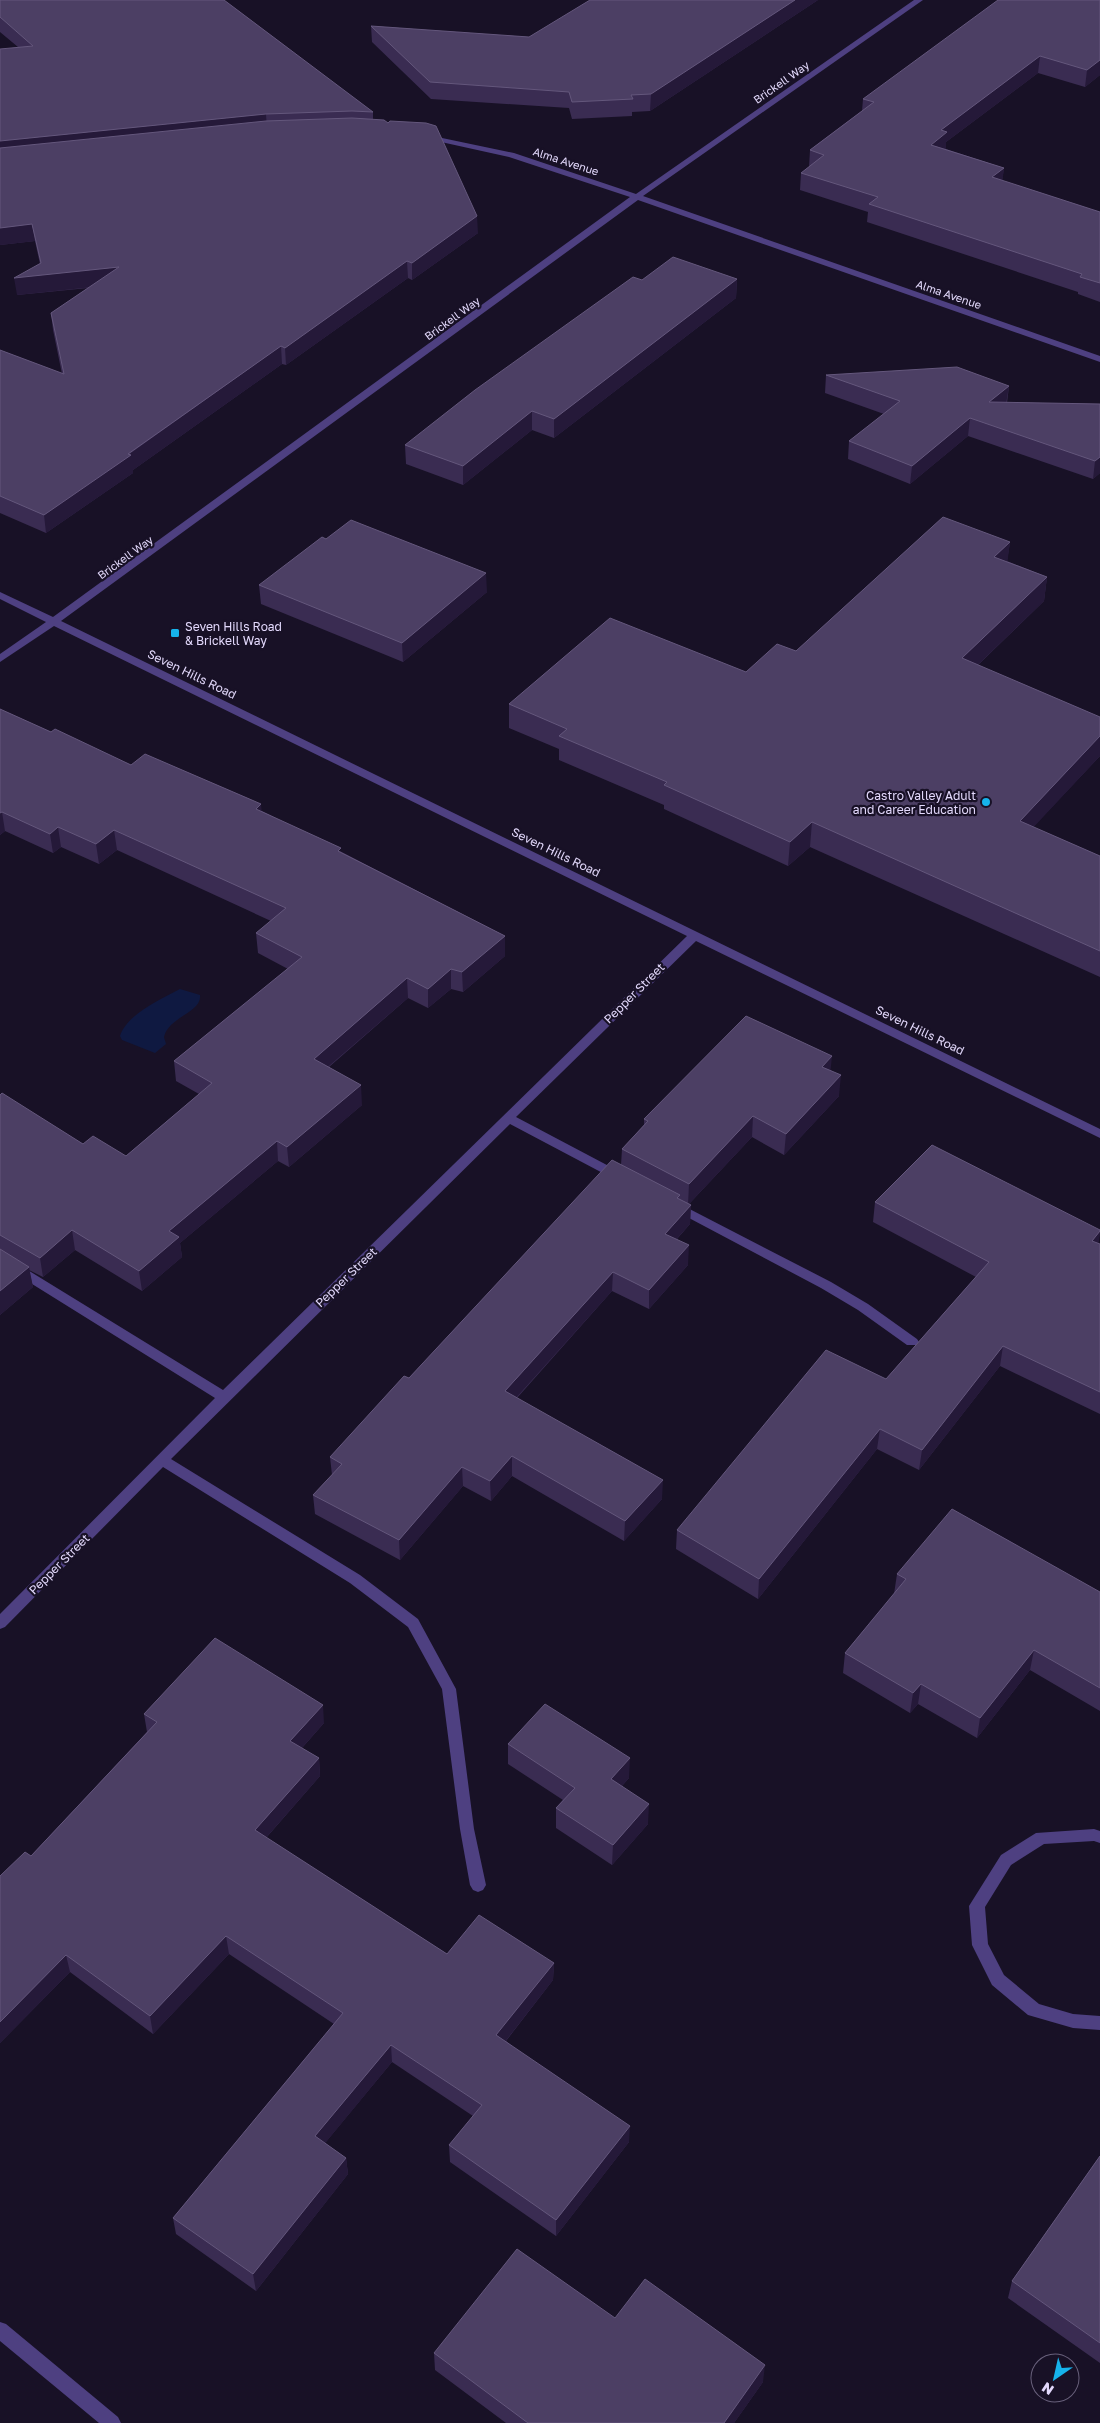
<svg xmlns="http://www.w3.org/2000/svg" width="1100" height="2423" font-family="'Golos Text',sans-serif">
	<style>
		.water { fill: #0f1941 }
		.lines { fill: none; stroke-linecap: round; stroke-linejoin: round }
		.minor { fill: #4e4081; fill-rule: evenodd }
		.wall { fill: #3a2c52 }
		.shaded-wall { fill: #251939 }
		.building { fill: #4c3f64; stroke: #64577c }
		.poi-dot { fill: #16b3eb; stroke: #181126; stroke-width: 2 }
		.labels { text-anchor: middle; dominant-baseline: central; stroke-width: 4.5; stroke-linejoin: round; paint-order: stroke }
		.far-street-label { font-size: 11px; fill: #e3d9fc; stroke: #181126 }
		.poi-label { font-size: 12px; fill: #e3d9fc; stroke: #181126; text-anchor: start }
		.street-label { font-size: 12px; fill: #e3d9fc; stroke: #181126 }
	</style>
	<rect width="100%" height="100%" fill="#181126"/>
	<path class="water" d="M 180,989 L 200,995 C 202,1013 169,1016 164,1037 L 166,1044 L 155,1053 L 122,1040 L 120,1036 C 127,1014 161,999 180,989 Z"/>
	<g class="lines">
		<path class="minor" d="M 914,0 L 923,0 L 643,196 L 1100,356 L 1100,362 L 638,200 L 61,621 L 1100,1129 L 1100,1138 L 696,941 L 516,1117 L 622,1173 L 624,1176 L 622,1179 L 614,1179 L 510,1124 L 171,1459 L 360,1575 L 418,1619 L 456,1689 L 474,1829 L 486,1885 L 483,1890 L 478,1892 L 473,1890 L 470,1885 L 460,1829 L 442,1689 L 408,1627 L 350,1583 L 163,1467 L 5,1627 L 0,1629 L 0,1614 L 215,1398 L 0,1264 L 0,1253 L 223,1390 L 687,936 L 54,626 L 0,662 L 0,654 L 46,622 L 0,599 L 0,592 L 53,617 L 630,197 L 509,157 L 423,138 L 423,134 L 514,153 L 636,194 Z
			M 676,1202 L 831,1282 L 868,1304 L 917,1339 L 919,1342 L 917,1345 L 907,1345 L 858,1310 L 821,1288 L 672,1209 L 670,1206 Z
			M 1094,1829 L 1100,1831 L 1100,1843 L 1094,1841 L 1044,1844 L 1011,1865 L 985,1907 L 988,1944 L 1004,1975 L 1039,2004 L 1073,2014 L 1100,2016 L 1100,2030 L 1073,2028 L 1028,2015 L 992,1985 L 972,1945 L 969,1906 L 1001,1855 L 1036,1833 Z
			M 0,2322 L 6,2324 L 118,2417 L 121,2423 L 99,2423 L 0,2341 Z"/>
	</g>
	<path class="wall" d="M 0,0 L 373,112 L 373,120 L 478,233 L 412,280 L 408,278 L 286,365 L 282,364 L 133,470 L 133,473 L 46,533 L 0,513 L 0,350 L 62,374 L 53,330 L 51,313 L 88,288 L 17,295 L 40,264 L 35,241 L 0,245 L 18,47 L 0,32 Z
		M 818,0 L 650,111 L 632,112 L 632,116 L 572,119 L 569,108 L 431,99 L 372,42 L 371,26 L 529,37 Z
		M 1100,0 L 1100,75 L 1085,87 L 1038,73 L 946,142 L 946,149 L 1004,168 L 1002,181 L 1100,212 L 1100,302 L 1078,294 L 1078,292 L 867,222 L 868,212 L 800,190 L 801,173 L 809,167 L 810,150 L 862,111 L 863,99 Z
		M 737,279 L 736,298 L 554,438 L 532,430 L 463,485 L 406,464 L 405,445 L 642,280 Z
		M 826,375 L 1009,386 L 1007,403 L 1100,404 L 1100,473 L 1093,479 L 968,436 L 910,484 L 848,459 L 849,441 L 884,414 L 825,393 Z
		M 326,539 L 487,592 L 403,662 L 261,604 L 259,585 Z
		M 1010,542 L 1007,561 L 1047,577 L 1044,601 L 978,665 L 1100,756 L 1033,827 L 1100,856 L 1100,977 L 810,847 L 788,866 L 664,809 L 664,805 L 559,760 L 559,749 L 509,728 L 509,704 L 746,672 L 796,651 Z
		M 0,709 L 51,732 L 131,765 L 262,811 L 505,936 L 505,956 L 463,992 L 451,989 L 428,1008 L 408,998 L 329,1067 L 362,1105 L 289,1167 L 278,1161 L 180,1243 L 182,1257 L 142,1291 L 75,1250 L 43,1277 L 29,1270 L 33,1287 L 0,1315 L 0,1095 L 83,1144 L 126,1156 L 199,1094 L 176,1081 L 174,1061 L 288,969 L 258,953 L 256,933 L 271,921 L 117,850 L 99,864 L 61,847 L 53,853 L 5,831 L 0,835 Z
		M 831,1070 L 839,1096 L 784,1155 L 752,1137 L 689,1204 L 691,1205 L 690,1224 L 677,1239 L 688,1265 L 649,1309 L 612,1291 L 517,1398 L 662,1499 L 624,1541 L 512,1476 L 491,1501 L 463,1486 L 400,1560 L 315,1514 L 313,1495 L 332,1475 L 330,1457 L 621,1165 L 622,1149 L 644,1125 L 644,1119 Z
		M 875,1202 L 1100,1230 L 1098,1244 L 1100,1244 L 1100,1414 L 1000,1366 L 919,1470 L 877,1449 L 758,1599 L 676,1549 L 677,1530 L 886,1379 L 976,1277 L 873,1222 Z
		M 897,1574 L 1100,1592 L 1100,1711 L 1030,1670 L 977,1738 L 918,1704 L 910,1713 L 843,1673 L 845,1653 L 894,1594 Z
		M 144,1714 L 324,1723 L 302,1748 L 319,1758 L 320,1776 L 266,1838 L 447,1954 L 554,1963 L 553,1980 L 506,2041 L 629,2142 L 556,2236 L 450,2162 L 449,2145 L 473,2116 L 392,2062 L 325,2143 L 346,2158 L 348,2174 L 256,2291 L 176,2234 L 173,2218 L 334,2024 L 229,1954 L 153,2034 L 70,1972 L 0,2043 L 0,1876 L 31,1856 L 147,1732 Z
		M 508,1744 L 629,1778 L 622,1786 L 648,1824 L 612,1865 L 556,1828 L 556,1808 L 563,1800 L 508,1764 Z
		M 1100,2156 L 1100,2363 L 1008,2298 L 1012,2281 Z
		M 434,2353 L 763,2382 L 734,2423 L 506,2423 L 435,2370 Z"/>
	<path class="shaded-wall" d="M 795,0 L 818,0 L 650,111 L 651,94 Z
		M 1040,56 L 1038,73 L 946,142 L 946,149 L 931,145 L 941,130 Z
		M 1100,60 L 1100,75 L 1085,87 L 1087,70 Z
		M 266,114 L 267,130 L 0,158 L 0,141 Z
		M 1004,168 L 1002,185 L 992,177 Z
		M 477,216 L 478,233 L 412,280 L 412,263 Z
		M 32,224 L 35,241 L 0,245 L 0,228 Z
		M 407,261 L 408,278 L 286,365 L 285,348 Z
		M 119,267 L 121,284 L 17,295 L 14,278 Z
		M 737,279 L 736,298 L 554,438 L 554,419 Z
		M 281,346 L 282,364 L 133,470 L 133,473 L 46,533 L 44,515 Z
		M 1009,386 L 1006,404 L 989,402 Z
		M 532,411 L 532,430 L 463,485 L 463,466 Z
		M 970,418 L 968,436 L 910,484 L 912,466 Z
		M 1100,457 L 1100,473 L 1093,479 L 1095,461 Z
		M 1010,542 L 1007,565 L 994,557 Z
		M 486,573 L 487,592 L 403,662 L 402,643 Z
		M 1047,577 L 1044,601 L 960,682 L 962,658 Z
		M 1100,736 L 1100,756 L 1016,846 L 1020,821 Z
		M 261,804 L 263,824 L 256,809 Z
		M 2,812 L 5,831 L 0,835 L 0,813 Z
		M 812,822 L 810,847 L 788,866 L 790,842 Z
		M 58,827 L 61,847 L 53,853 L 50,834 Z
		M 114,830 L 117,850 L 99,864 L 96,844 Z
		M 505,936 L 505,956 L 463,992 L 462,972 Z
		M 451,969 L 451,989 L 428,1008 L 428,989 Z
		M 407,978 L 408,998 L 315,1078 L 314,1059 Z
		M 832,1056 L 830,1076 L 822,1067 Z
		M 841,1075 L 839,1096 L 784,1155 L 786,1134 Z
		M 361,1085 L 362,1105 L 289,1167 L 287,1147 Z
		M 753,1116 L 752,1137 L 688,1205 L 689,1184 Z
		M 277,1141 L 278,1161 L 180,1243 L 182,1257 L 142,1291 L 139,1271 L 169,1231 Z
		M 691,1205 L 690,1224 L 664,1253 L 665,1234 Z
		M 72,1230 L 75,1250 L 43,1277 L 40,1258 Z
		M 1100,1231 L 1100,1234 L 1097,1251 L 1092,1241 Z
		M 689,1245 L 688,1265 L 649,1309 L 649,1290 Z
		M 29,1267 L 33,1287 L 0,1315 L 0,1291 Z
		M 613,1272 L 612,1291 L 505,1410 L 505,1391 Z
		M 1003,1346 L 1000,1366 L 919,1470 L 922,1450 Z
		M 880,1429 L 877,1449 L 758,1599 L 759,1579 Z
		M 512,1456 L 512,1476 L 491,1501 L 490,1481 Z
		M 462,1467 L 463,1486 L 400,1560 L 399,1540 Z
		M 663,1480 L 662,1499 L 624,1541 L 625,1521 Z
		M 1034,1650 L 1030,1670 L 977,1738 L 980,1718 Z
		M 921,1684 L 918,1704 L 910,1713 L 913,1693 Z
		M 323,1705 L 324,1723 L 292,1759 L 290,1741 Z
		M 319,1758 L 320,1776 L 257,1848 L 255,1830 Z
		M 630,1758 L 629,1778 L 611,1798 L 611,1779 Z
		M 649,1804 L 648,1824 L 612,1865 L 613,1845 Z
		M 226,1936 L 229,1954 L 153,2034 L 150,2016 Z
		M 66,1955 L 70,1972 L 0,2043 L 0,2022 Z
		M 554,1963 L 553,1980 L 497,2052 L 496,2035 Z
		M 391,2045 L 392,2062 L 317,2153 L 315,2136 Z
		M 630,2126 L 629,2142 L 556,2236 L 556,2220 Z
		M 346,2158 L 348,2174 L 256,2291 L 253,2274 Z
		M 765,2365 L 763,2382 L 734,2423 L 724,2423 Z"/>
	<path class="building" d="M 0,0 L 224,0 L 373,112 L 352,111 L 266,114 L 0,141 L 0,49 L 33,46 L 0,17 Z
		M 590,0 L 795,0 L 651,94 L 631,95 L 633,99 L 572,102 L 569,92 L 430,82 L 371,26 L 529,37 Z
		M 998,0 L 1100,0 L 1100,60 L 1087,70 L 1040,56 L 941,130 L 947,132 L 931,145 L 1004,168 L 992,177 L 1100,212 L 1100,283 L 1080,277 L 1082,274 L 869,204 L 878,197 L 801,173 L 824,155 L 810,150 L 874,102 L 863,99 Z
		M 352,118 L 384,120 L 388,123 L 390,121 L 426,123 L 436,126 L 477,216 L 412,263 L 407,261 L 285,348 L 281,346 L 128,454 L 131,455 L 44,515 L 0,496 L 0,350 L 64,374 L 51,313 L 119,267 L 14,278 L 41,263 L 32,224 L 0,228 L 0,148 L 266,121 Z
		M 673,257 L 737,279 L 554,419 L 532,411 L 463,466 L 405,445 L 475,390 L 633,277 L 642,280 Z
		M 957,367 L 1009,386 L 989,402 L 1100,404 L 1100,457 L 1095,461 L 970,418 L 912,466 L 849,441 L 900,401 L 826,375 Z
		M 943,517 L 1010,542 L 994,557 L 1047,577 L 962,658 L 1100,717 L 1100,736 L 1020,821 L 1100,856 L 1100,951 L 812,822 L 790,842 L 664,785 L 667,782 L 559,736 L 567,729 L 509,704 L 610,618 L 746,672 L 777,644 L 796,651 Z
		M 351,520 L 486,573 L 402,643 L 259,585 L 322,537 L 326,539 Z
		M 0,709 L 51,732 L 55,729 L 131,765 L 145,754 L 261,804 L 256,809 L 341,848 L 338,851 L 505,936 L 462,972 L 451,969 L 428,989 L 407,978 L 314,1059 L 361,1085 L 287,1147 L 277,1141 L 169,1231 L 179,1237 L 139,1271 L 72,1230 L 40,1258 L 0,1235 L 0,1095 L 2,1093 L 83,1144 L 93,1136 L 126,1156 L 212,1083 L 174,1061 L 302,957 L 256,933 L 286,908 L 114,830 L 96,844 L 58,827 L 50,834 L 2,812 L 0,813 Z
		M 746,1016 L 832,1056 L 822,1067 L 841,1075 L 786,1134 L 753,1116 L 689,1184 L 622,1149 L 648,1121 L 644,1119 Z
		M 932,1145 L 1100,1230 L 1100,1231 L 1092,1241 L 1100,1244 L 1100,1392 L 1003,1346 L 922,1450 L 880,1429 L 759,1579 L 677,1530 L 826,1350 L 886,1379 L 989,1262 L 875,1202 Z
		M 612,1160 L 680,1195 L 677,1198 L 691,1205 L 665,1234 L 689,1245 L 649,1290 L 613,1272 L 505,1391 L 663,1480 L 625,1521 L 512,1456 L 490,1481 L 462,1467 L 399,1540 L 313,1495 L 342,1464 L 330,1457 L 404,1376 L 409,1378 Z
		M 0,1249 L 29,1267 L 0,1291 Z
		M 952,1509 L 1100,1592 L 1100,1688 L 1034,1650 L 980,1718 L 921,1684 L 913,1693 L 845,1653 L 906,1579 L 897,1574 Z
		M 215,1638 L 323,1705 L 290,1741 L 319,1758 L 255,1830 L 447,1954 L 479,1915 L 554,1963 L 496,2035 L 630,2126 L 556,2220 L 449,2145 L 482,2105 L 391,2045 L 315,2136 L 346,2158 L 253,2274 L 173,2218 L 343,2013 L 226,1936 L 150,2016 L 66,1955 L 0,2022 L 0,1876 L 25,1852 L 31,1856 L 157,1722 L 144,1714 Z
		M 545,1704 L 630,1758 L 611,1779 L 649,1804 L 613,1845 L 556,1808 L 575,1788 L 508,1744 Z
		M 1100,2156 L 1100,2343 L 1012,2281 Z
		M 517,2249 L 615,2318 L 645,2279 L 765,2365 L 724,2423 L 528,2423 L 434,2353 Z"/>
	<g class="poi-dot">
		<rect x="170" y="628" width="10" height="10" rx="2.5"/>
		<circle cx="986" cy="802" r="5"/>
	</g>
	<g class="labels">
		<g class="far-street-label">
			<text transform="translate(781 82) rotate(-35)">Brickell Way</text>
			<text transform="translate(566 161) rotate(18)">Alma Avenue</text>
			<text transform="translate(949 294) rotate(19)">Alma Avenue</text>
			<text transform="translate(452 318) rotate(-36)">Brickell Way</text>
			<text transform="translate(125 557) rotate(-36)">Brickell Way</text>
		</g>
		<g class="poi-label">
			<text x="185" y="626">Seven Hills Road<tspan x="185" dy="14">&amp; Brickell Way</tspan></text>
			<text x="976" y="795" text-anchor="end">Castro Valley Adult<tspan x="976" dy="14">and Career Education</tspan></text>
		</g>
		<g class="street-label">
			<text transform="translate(192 674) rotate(26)">Seven Hills Road</text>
			<text transform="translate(556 852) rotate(26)">Seven Hills Road</text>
			<text transform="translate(634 993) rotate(-45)">Pepper Street</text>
			<text transform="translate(920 1030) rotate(26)">Seven Hills Road</text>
			<text transform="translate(346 1277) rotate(-44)">Pepper Street</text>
			<text transform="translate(59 1564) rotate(-45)">Pepper Street</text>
		</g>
	</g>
	<g transform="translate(1055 2378) rotate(214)"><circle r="24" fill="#181126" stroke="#69617c"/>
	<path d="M0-4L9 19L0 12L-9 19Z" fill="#16b3eb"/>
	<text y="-8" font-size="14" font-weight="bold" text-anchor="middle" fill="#e3d9fc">N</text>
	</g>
</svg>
